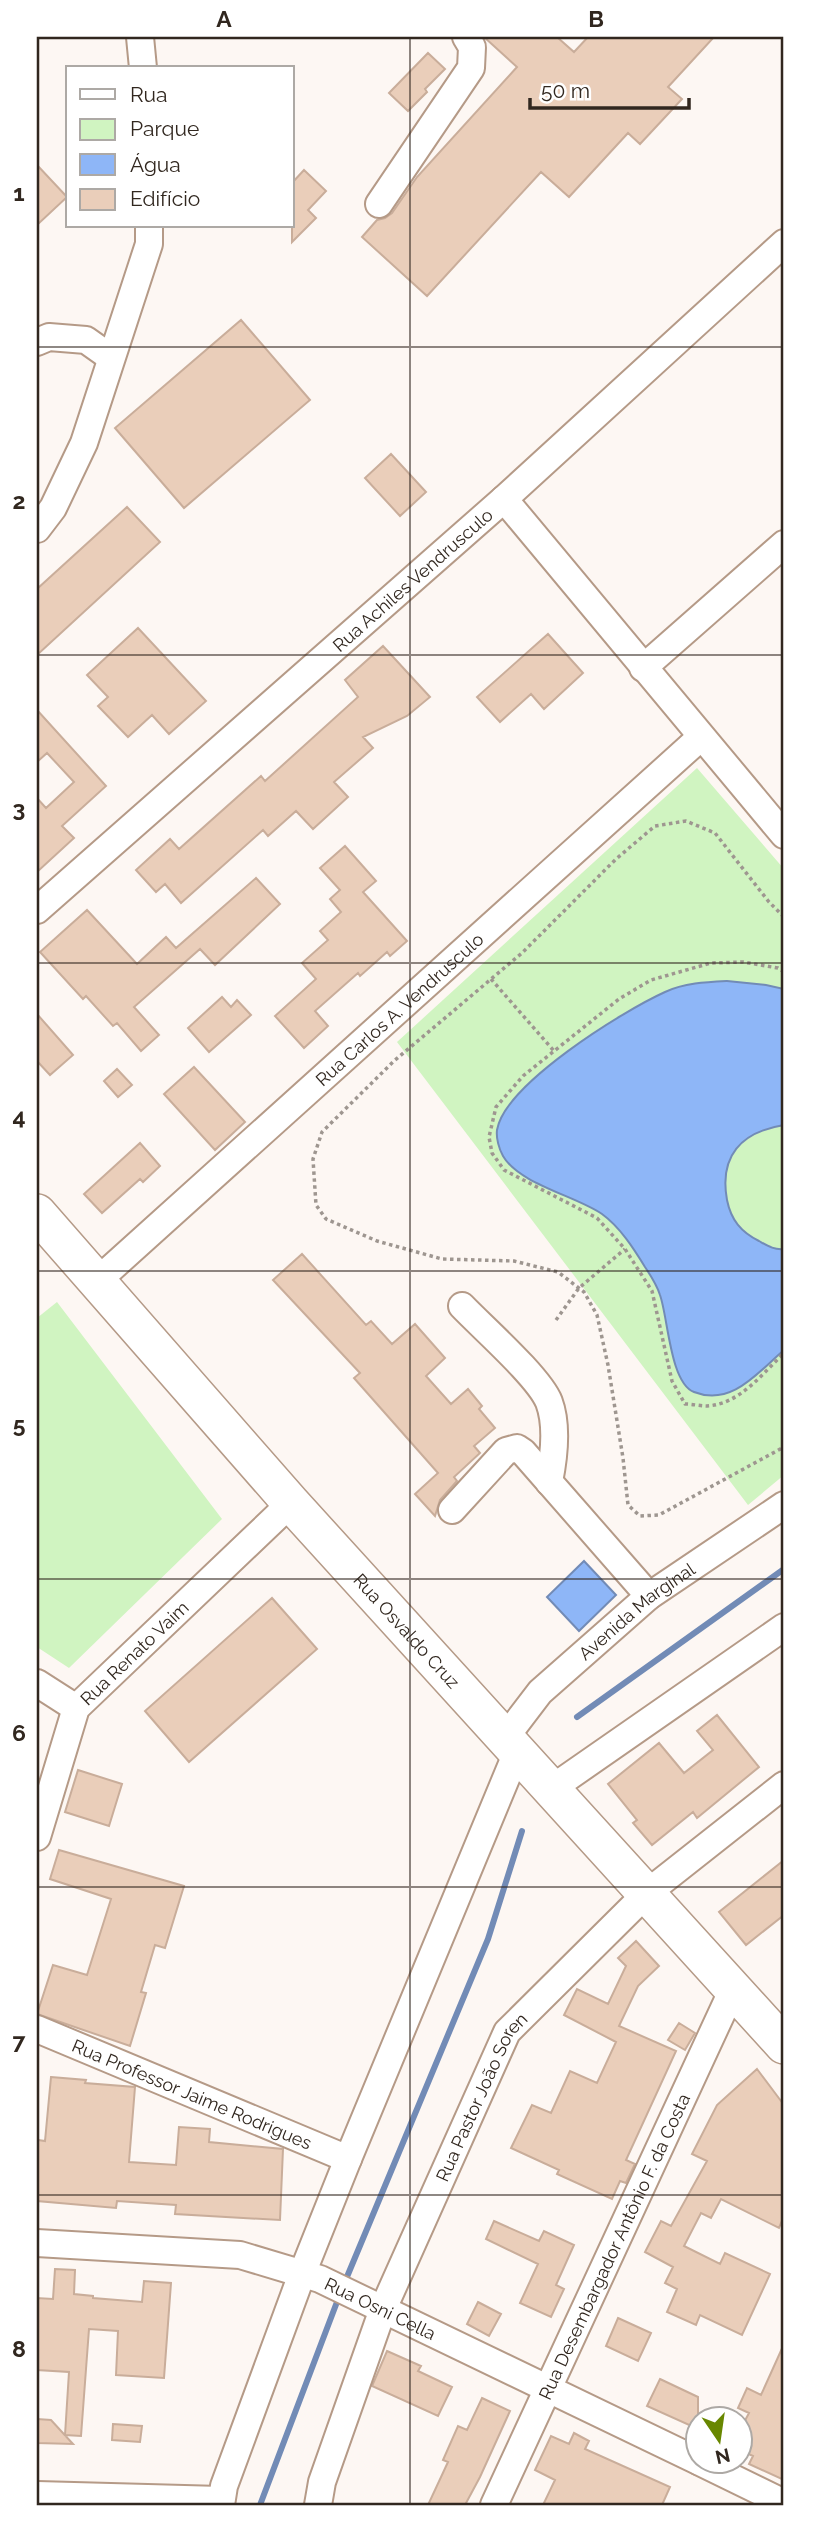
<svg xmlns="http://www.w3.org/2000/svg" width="821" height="2542" font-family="Raleway,sans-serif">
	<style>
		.green { fill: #d0f4c1 }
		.water { fill: #8eb6f7; stroke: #728bb6; stroke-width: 2 }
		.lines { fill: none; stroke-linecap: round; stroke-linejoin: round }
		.stream { stroke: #728bb6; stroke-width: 6 }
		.building { fill: #eaceba; stroke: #c9ad9a; stroke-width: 2 }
		.minor-casing { stroke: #b59a87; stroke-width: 30 }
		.highway-casing { stroke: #b59a87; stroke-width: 40 }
		.path { stroke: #9e9690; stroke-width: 3.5; stroke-dasharray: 3.5 3.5; stroke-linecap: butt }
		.minor { stroke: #fff; stroke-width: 26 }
		.highway { stroke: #fff; stroke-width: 37 }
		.grid { fill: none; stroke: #31271f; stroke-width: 2; stroke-opacity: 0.55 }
		.labels { text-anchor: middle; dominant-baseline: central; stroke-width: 7; stroke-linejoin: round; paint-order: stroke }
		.street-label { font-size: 18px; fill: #31271f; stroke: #fff }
		.neatline { fill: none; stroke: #31271f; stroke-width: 2.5 }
		.grid-label { font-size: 23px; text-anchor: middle; font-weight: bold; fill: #31271f }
	</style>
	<rect width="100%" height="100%" fill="#fdf7f3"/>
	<path class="green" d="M 697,768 L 784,869 L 784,1475 L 748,1505 L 397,1042 Z
		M 57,1302 L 222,1519 L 69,1668 L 37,1647 L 37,1318 Z"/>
	<path class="water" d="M 727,981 L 766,985 L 784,989 L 784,1125 C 741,1132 719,1156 727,1200 C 731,1220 741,1232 759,1241 C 768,1246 774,1250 784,1249 L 784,1350 C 758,1372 732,1407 694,1392 C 670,1383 668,1317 660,1295 C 657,1285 651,1276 645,1267 C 634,1249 620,1227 602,1214 C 576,1196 519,1184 503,1156 C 499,1149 496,1138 497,1130 C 505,1084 623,1011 665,992 C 684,983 706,982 727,981 Z
		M 584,1561 L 616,1595 L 579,1631 L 547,1597 Z"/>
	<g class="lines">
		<path class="stream" d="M 577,1717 L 784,1569
			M 344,2284 L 488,1939 L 522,1831
			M 260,2505 L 340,2294"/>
	</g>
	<path class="building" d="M 484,37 L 557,37 L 574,52 L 588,37 L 714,37 L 668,87 L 682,99 L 640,144 L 628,133 L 569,197 L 541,172 L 427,296 L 362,237 L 377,220 L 385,218 L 392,213 L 417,177 L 517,67 Z
		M 428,53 L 445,69 L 425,89 L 427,92 L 408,111 L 389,93 Z
		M 37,165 L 67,197 L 37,225 Z
		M 304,170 L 326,191 L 308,210 L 316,218 L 292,242 L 292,183 Z
		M 241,320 L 310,400 L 184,508 L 115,428 Z
		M 391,454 L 426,492 L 400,516 L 365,478 Z
		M 127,507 L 160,542 L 37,655 L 37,589 Z
		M 138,628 L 206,701 L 169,734 L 152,715 L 128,737 L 98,706 L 108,697 L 87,675 Z
		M 548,634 L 583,673 L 544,709 L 531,694 L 500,722 L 477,697 Z
		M 383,646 L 430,697 L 407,716 L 363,737 L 373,748 L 334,782 L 348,797 L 313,829 L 296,811 L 268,836 L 263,830 L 181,903 L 165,884 L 156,892 L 136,870 L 170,839 L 179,849 L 261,776 L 265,781 L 358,697 L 345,680 Z
		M 37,710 L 106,786 L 62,826 L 74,838 L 37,872 L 37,798 L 46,808 L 74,782 L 47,753 L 37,762 Z
		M 345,846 L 376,881 L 363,892 L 407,941 L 390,956 L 387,952 L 360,976 L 358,973 L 315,1011 L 328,1026 L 304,1048 L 275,1016 L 316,979 L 302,963 L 328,940 L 320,931 L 341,912 L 330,899 L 340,890 L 320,868 Z
		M 256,878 L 280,904 L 215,965 L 200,949 L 134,1007 L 159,1035 L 141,1051 L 117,1023 L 113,1026 L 86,996 L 83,999 L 40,952 L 87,910 L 137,964 L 166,937 L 176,948 Z
		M 222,997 L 231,1007 L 237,1000 L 251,1015 L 209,1052 L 188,1028 Z
		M 37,1014 L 73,1055 L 50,1075 L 37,1061 Z
		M 194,1067 L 245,1122 L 215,1150 L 164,1094 Z
		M 117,1069 L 132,1085 L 118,1097 L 104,1081 Z
		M 140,1143 L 160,1166 L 143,1182 L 140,1179 L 102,1213 L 84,1194 Z
		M 302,1254 L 366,1325 L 371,1321 L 392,1344 L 415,1324 L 445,1358 L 426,1376 L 451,1404 L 468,1389 L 482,1406 L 479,1409 L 495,1428 L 474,1446 L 480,1453 L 454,1477 L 457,1481 L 440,1500 L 435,1516 L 415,1494 L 438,1473 L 354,1378 L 360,1373 L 273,1280 Z
		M 272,1598 L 317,1649 L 189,1762 L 145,1711 Z
		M 717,1715 L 759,1767 L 697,1818 L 693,1812 L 652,1845 L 633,1823 L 637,1820 L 608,1784 L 659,1743 L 684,1773 L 713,1750 L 697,1731 Z
		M 78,1770 L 122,1784 L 109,1826 L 65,1812 Z
		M 59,1850 L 184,1886 L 165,1948 L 155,1945 L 141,1992 L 146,1993 L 130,2046 L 37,2014 L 53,1965 L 87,1975 L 111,1899 L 50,1879 Z
		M 784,1860 L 784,1915 L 746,1945 L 719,1912 Z
		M 636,1941 L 659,1966 L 638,1986 L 619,2026 L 676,2051 L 626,2160 L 635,2164 L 626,2183 L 620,2181 L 612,2199 L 557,2174 L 559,2170 L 511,2148 L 532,2105 L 551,2113 L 570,2071 L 597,2083 L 616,2042 L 564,2015 L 577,1989 L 608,2004 L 626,1966 L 618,1958 Z
		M 679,2023 L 695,2033 L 685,2050 L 668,2040 Z
		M 757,2069 L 784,2105 L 784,2216 L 779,2228 L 721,2199 L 711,2218 L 701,2213 L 684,2246 L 720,2264 L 725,2253 L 770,2274 L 742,2335 L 700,2315 L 696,2325 L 667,2312 L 677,2289 L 665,2283 L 673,2267 L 645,2252 L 661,2221 L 671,2226 L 707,2161 L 692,2154 L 717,2105 Z
		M 51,2077 L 86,2080 L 85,2083 L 135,2087 L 129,2162 L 176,2165 L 179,2127 L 210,2129 L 209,2142 L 283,2149 L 280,2220 L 175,2214 L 176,2205 L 117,2201 L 116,2208 L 37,2201 L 38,2140 L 45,2141 Z
		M 494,2221 L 539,2241 L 544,2231 L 574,2245 L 556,2285 L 564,2289 L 551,2317 L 520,2303 L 538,2264 L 486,2239 Z
		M 55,2269 L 75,2270 L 74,2294 L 93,2296 L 93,2298 L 142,2302 L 144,2281 L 171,2283 L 164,2378 L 116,2375 L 118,2331 L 89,2329 L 81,2436 L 65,2435 L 69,2372 L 37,2370 L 37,2298 L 53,2299 Z
		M 478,2302 L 501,2314 L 489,2336 L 467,2324 Z
		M 618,2318 L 651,2333 L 638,2361 L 606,2346 Z
		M 784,2344 L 784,2480 L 749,2464 L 753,2456 L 740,2450 L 740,2430 L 749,2413 L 738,2408 L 747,2388 L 761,2395 Z
		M 387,2351 L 421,2366 L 418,2371 L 452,2387 L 438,2416 L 372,2386 Z
		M 660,2379 L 698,2397 L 698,2429 L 647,2406 Z
		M 482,2398 L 510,2411 L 480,2477 L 465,2505 L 428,2505 L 448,2462 L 443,2460 L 458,2426 L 467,2430 Z
		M 37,2419 L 51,2420 L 73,2444 L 37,2443 Z
		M 113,2424 L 142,2426 L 140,2442 L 112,2440 Z
		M 574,2433 L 589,2441 L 585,2449 L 670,2487 L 662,2505 L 543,2505 L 555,2480 L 535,2470 L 551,2436 L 569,2444 Z"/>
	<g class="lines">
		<defs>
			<g id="minor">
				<path d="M 140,37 L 143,68"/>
				<path d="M 379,204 L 471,68 L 472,47 L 466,37"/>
				<path d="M 37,342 L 49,337 L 86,340 L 110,357"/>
				<path d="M 504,499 L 784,835"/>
				<path d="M 37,529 L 53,508 L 84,443 L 149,244 L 149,226"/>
				<path d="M 643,668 L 784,544"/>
				<path id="s1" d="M 37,910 L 504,499 L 784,243"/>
				<path id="s2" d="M 96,1282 L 701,737"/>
				<path d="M 462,1306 C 483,1328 539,1377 549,1402 C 558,1426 554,1457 549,1482"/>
				<path d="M 452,1510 L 506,1451 L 517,1448 L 523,1452 L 649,1596"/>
				<path d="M 37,1683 L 76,1708"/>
				<path id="s3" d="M 505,1738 L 540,1692 L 649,1596 L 784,1505"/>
				<path d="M 551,1789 L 784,1627"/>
				<path id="s4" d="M 37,1837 L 76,1708 L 291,1503"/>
				<path id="s5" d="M 37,2029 L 348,2159"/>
				<path id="s6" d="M 37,2243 L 240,2255 L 320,2279 L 698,2461"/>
				<path d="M 700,2462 L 784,2503"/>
				<path d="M 37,2495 L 221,2500"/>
				<path d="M 221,2505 L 224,2486 L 302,2274 L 348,2159 L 517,1752"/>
				<path id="s7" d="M 318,2505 L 322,2482 L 383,2309 L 507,2032 L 647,1893 L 784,1785"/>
				<path id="s8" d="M 494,2505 L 733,1989"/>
			</g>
			<g id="highway">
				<path id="s9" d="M 37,1213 L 291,1503 L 784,2045"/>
			</g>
		</defs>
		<use href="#minor" class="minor-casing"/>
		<use href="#highway" class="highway-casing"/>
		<path class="path" d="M 784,917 L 769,902 L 715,833 L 686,821 L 655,826 L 616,859 L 522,953 L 394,1061 L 322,1132 L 313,1159 L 316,1205 L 326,1219 L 377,1241 L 442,1259 L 514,1261 L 558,1272 L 584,1292 L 597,1315 L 608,1365 L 623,1458 L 628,1505 L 640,1516 L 659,1515 L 784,1447
			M 784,972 L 778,968 L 743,962 L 711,963 L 651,980 L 619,999 L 523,1076 L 496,1107 L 489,1137 L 492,1153 L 504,1170 L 597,1218 L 625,1249 L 652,1291 L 672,1381 L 685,1404 C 692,1404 700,1406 707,1406 C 740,1404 762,1374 784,1353
			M 491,979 L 554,1051
			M 556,1320 L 579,1288 L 625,1249"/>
		<use href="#minor" class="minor"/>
		<use href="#highway" class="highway"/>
	</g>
	<path class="grid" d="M 410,37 L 410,2505M 37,347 L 784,347M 37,655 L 784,655M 37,963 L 784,963M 37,1271 L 784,1271M 37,1579 L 784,1579M 37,1887 L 784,1887M 37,2195 L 784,2195"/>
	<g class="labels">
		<g class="street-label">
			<text stroke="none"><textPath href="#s1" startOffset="500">Rua Achiles Vendrusculo</textPath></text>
			<text stroke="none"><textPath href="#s2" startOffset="408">Rua Carlos A. Vendrusculo</textPath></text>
			<text stroke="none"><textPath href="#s3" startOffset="184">Avenida Marginal</textPath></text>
			<text stroke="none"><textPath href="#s9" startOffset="558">Rua Osvaldo Cruz</textPath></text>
			<text stroke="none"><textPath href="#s4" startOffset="215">Rua Renato Vaim</textPath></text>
			<text stroke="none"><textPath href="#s5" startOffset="168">Rua Professor Jaime Rodrigues</textPath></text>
			<text stroke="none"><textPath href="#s7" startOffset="441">Rua Pastor João Soren</textPath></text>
			<text stroke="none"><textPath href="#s8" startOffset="285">Rua Desembargador Antônio F. da Costa</textPath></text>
			<text stroke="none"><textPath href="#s6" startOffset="354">Rua Osni Cella</textPath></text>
		</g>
	</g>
	<rect width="821" height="2542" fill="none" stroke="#ffffff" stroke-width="77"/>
	<rect x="66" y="66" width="228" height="161" fill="#ffffff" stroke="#ada9a5" stroke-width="2"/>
	<rect x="80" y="89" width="35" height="10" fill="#ffffff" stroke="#ada9a5" stroke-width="2"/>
	<text x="130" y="102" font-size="21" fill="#31271f">Rua</text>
	<rect x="80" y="119" width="35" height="21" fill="#d0f4c1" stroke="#ada9a5" stroke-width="2"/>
	<text x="130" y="136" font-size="21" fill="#31271f">Parque</text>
	<rect x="80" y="154" width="35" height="21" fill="#8eb6f7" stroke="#ada9a5" stroke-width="2"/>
	<text x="130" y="172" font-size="21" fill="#31271f">Água</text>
	<rect x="80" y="189" width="35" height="21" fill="#eaceba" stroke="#ada9a5" stroke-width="2"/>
	<text x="130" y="206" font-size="21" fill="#31271f">Edifício</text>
	<g transform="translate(719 2440) rotate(167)"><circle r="33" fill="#ffffff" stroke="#ada9a5" stroke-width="2"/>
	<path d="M0-5L12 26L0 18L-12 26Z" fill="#688700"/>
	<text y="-10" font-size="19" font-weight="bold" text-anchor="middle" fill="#31271f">N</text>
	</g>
	<path d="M530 98v10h159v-10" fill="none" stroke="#31271f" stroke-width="3.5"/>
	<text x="541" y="98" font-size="21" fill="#31271f" stroke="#ffffff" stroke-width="5" paint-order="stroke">50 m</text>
	<rect x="38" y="38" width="744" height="2466" class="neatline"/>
	<g class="grid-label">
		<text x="224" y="27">A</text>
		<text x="596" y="27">B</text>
		<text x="19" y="201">1</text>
		<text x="19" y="509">2</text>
		<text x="19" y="817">3</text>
		<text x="19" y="1125">4</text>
		<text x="19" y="1433">5</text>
		<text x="19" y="1741">6</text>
		<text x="19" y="2049">7</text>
		<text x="19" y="2357">8</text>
	</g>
</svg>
